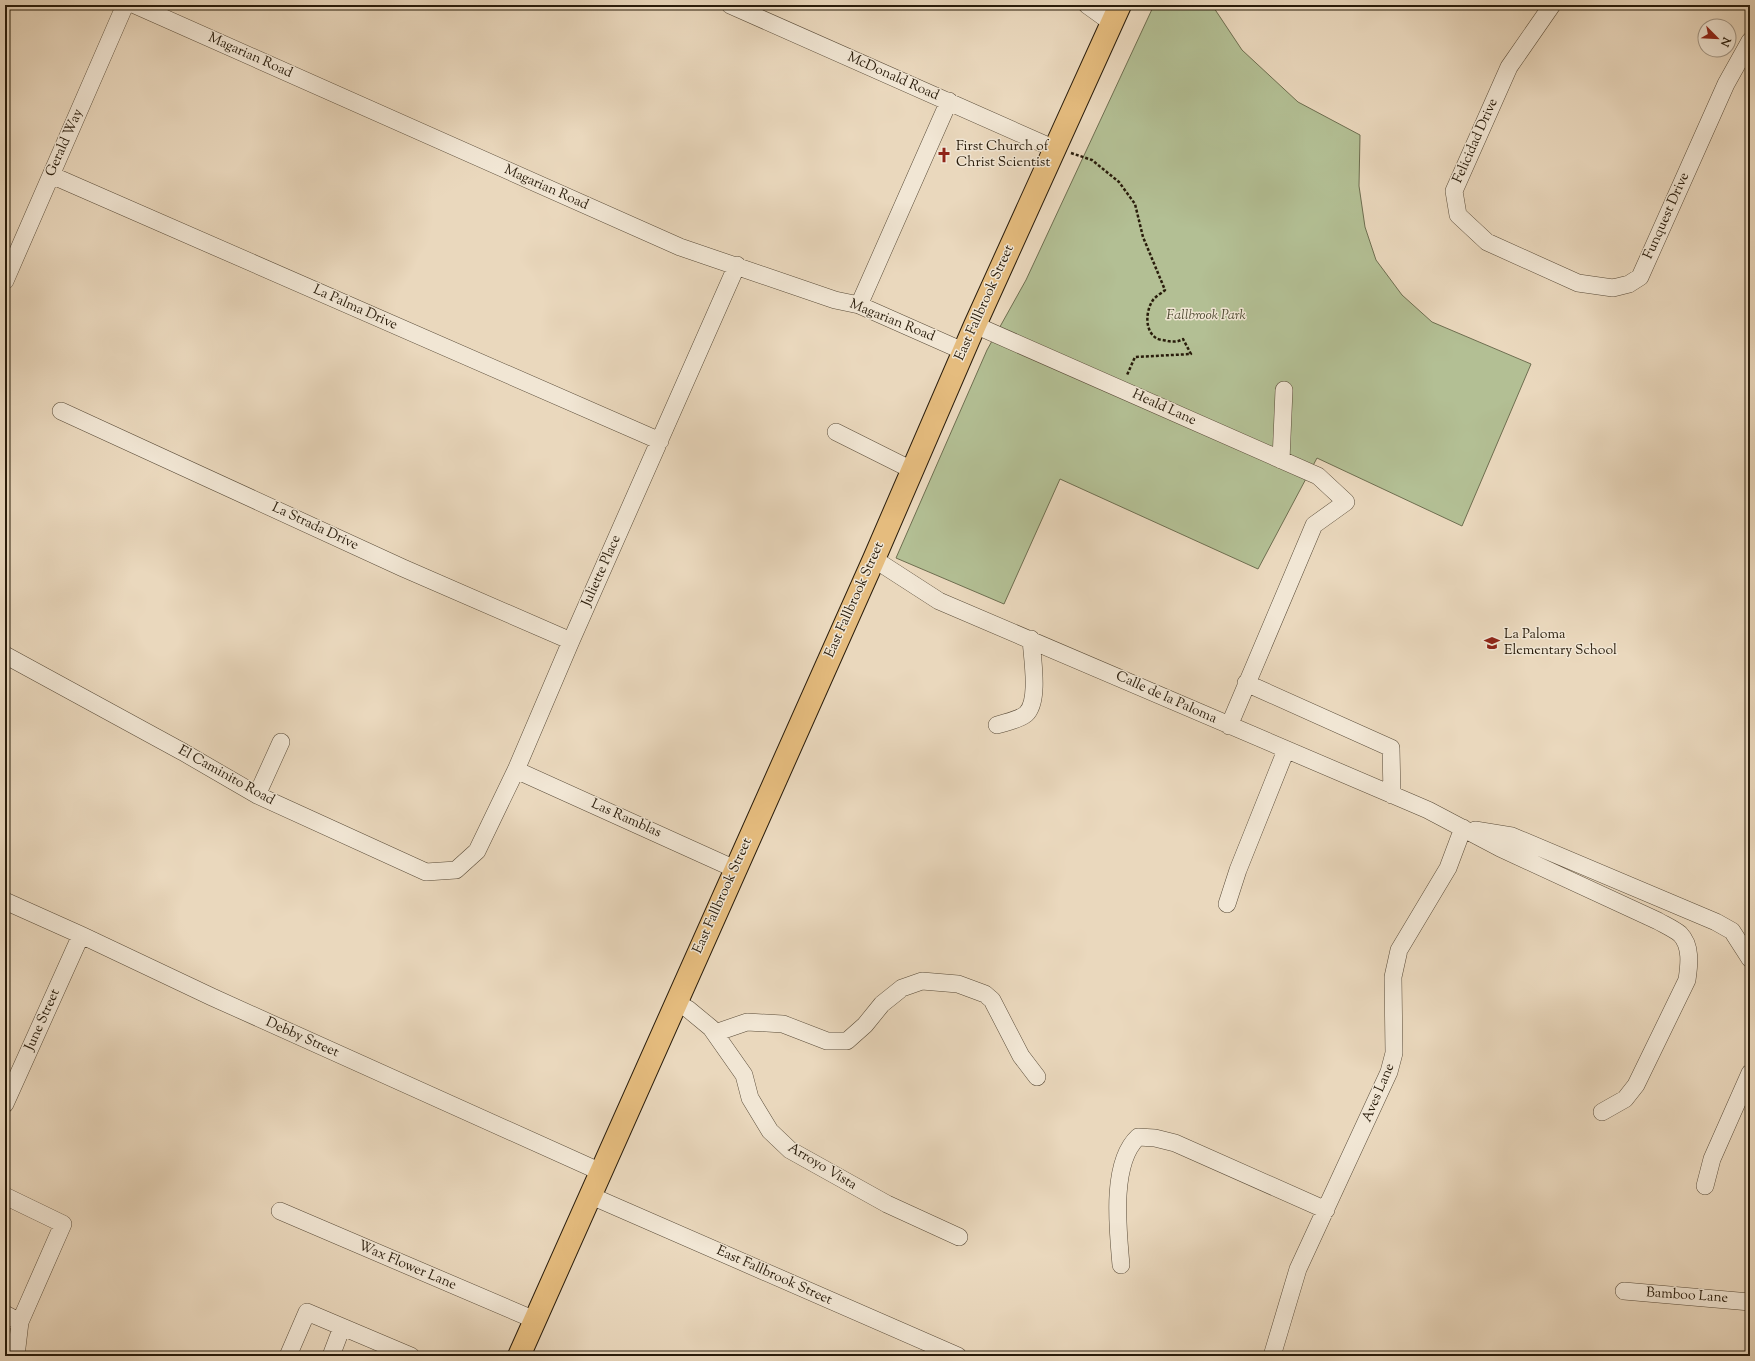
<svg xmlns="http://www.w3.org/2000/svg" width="1755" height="1361" font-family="'Sorts Mill Goudy',serif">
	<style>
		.green { fill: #b3bf94; stroke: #6e6e50 }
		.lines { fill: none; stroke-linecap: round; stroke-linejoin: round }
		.minor-casing { stroke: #594b38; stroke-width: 18 }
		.major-casing { stroke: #291c0b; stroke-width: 24 }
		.path { stroke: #291c0b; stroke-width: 2.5; stroke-dasharray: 3 2; stroke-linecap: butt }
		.minor { stroke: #f1e6d4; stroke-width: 17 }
		.major { stroke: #e5bc7e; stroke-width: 22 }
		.labels { text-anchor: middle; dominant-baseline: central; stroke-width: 3; stroke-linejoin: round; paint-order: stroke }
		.street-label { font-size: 14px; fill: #291c0b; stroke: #f1e6d4 }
		.poi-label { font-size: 14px; fill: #291c0b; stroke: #f1e6d4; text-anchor: start }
		.park-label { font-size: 14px; font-style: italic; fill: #524d34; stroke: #f1e6d4 }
	</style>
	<rect width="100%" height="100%" fill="#ead8bd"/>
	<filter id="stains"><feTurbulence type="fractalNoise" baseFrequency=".005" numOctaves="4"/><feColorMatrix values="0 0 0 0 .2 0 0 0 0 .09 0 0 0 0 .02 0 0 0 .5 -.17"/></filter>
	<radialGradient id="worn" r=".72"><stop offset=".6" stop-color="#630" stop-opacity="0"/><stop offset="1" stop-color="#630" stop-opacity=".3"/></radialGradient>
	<path class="green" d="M 1154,5 L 1212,5 L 1242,50 L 1298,102 L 1360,135 L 1359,186 L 1365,227 L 1376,260 L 1402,295 L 1432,322 L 1531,364 L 1462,526 L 1317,458 L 1258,569 L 1060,479 L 1004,604 L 896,558 L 987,350 L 1026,280 Z"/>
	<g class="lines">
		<defs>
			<path id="minor" d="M 135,5 L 680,247 L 835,300 L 859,305 L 963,351
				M 730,5 L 1055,149
				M 1087,5 L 1112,23
				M 1552,5 L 1509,67 L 1454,191 L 1458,215 L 1487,242 L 1578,283 L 1613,288 L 1629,284 L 1640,277 L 1726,84 L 1750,41
				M 51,175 L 660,441
				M 5,281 L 125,5
				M 859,305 L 949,101
				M 975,325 L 1318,476 L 1346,502 L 1314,525 L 1229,726
				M 61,411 L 403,568 L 571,641
				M 836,432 L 912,470
				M 1281,460 L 1284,390
				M 874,559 L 939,601 L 1428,810 L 1500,848 L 1658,921 C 1665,925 1674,929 1680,934 C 1692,946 1689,966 1687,980 L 1636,1085 L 1625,1099 L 1602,1112
				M 5,655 L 183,752 L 257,795 L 426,872 L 456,870 L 477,851 L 516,770 L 571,641 L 737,265
				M 1246,683 L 1391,748 L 1392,795
				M 997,725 C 1006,722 1019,720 1026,714 C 1040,701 1032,657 1031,639
				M 516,770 L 735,869
				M 257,795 L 281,742
				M 1475,830 L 1512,836 L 1716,922 L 1732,931 L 1750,959
				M 5,901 L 81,935 L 212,997 L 601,1172
				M 1227,904 L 1238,870 L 1286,750
				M 676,1003 L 688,1009 L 711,1028 L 744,1075 L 750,1098 L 770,1131 L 790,1150 L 887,1204 L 959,1237
				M 715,1033 L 747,1022 L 783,1024 L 827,1041 L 847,1041 L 865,1025 L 882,1004 L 902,988 L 922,981 L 958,984 L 985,994 L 992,1000 L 1021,1056 L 1037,1077
				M 5,1104 L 81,935
				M 1705,1186 L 1712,1159 L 1750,1073
				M 589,1195 L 958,1356
				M 5,1196 L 63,1224 L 20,1322 L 16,1356
				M 280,1211 L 535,1320
				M 1121,1265 C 1118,1230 1110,1163 1138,1137 L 1155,1138 L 1175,1143 L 1326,1210
				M 1624,1291 L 1750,1302
				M 5,1314 L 20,1322
				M 288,1356 L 307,1312 L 411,1356
				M 331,1356 L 342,1327
				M 1272,1356 L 1298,1269 L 1389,1072 L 1394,1053 L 1393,977 L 1399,950 L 1448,868 L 1463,828"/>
			<path id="major" d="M 519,1356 L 874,559 L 975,325 L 1120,5"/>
		</defs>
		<use href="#minor" class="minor-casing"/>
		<use href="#major" class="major-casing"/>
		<path class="path" d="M 1071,153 L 1092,160 L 1119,182 L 1135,204 L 1143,237 L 1165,290 C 1162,293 1156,296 1153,300 C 1146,310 1144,330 1156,338 C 1159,340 1164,340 1168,341 C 1173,342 1178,342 1183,339 L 1191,354 L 1135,357 L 1127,375"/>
		<use href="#minor" class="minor"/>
		<use href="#major" class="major"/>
	</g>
	<defs>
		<symbol id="church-bare" viewBox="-9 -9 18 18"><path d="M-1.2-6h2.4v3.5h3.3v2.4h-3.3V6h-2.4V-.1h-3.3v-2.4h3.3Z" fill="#8f2418" stroke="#f1e6d4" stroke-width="2.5" paint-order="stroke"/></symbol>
		<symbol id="school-bare" viewBox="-9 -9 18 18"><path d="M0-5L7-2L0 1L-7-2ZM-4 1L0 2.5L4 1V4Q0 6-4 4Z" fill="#8f2418" stroke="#f1e6d4" stroke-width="2.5" paint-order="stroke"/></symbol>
	</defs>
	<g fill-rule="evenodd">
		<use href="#church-bare" x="933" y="144" width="22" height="22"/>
		<use href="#school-bare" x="1481" y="632" width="22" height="22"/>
	</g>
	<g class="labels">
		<g class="street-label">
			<text transform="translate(250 56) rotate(24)">Magarian Road</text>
			<text transform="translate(893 77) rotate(24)">McDonald Road</text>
			<text transform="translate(1476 141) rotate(-66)">Felicidad Drive</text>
			<text transform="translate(65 143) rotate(-66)">Gerald Way</text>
			<text transform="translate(546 188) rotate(24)">Magarian Road</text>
			<text transform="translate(1667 216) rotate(-66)">Funquest Drive</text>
			<text transform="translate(985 303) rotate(-66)">East Fallbrook Street</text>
			<text transform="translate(355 308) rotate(24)">La Palma Drive</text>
			<text transform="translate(892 321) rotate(22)">Magarian Road</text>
			<text transform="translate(1164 408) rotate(24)">Heald Lane</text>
			<text transform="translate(315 527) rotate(25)">La Strada Drive</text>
			<text transform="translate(602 571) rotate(-66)">Juliette Place</text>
			<text transform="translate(855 600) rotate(-66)">East Fallbrook Street</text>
			<text transform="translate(1166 698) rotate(24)">Calle de la Paloma</text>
			<text transform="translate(226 776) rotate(29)">El Caminito Road</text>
			<text transform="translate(626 819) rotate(24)">Las Ramblas</text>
			<text transform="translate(723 896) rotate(-66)">East Fallbrook Street</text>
			<text transform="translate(43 1020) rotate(-66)">June Street</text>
			<text transform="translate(302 1038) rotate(24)">Debby Street</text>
			<text transform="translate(1379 1093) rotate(-67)">Aves Lane</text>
			<text transform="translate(822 1167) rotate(31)">Arroyo Vista</text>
			<text transform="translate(407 1266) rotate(23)">Wax Flower Lane</text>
			<text transform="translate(774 1276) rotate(24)">East Fallbrook Street</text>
			<text transform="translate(1687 1296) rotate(4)">Bamboo Lane</text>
		</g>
		<g class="poi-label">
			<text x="956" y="147">First Church of<tspan x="956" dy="16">Christ Scientist</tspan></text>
			<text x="1504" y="635">La Paloma<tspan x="1504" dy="16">Elementary School</tspan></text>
		</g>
		<g class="park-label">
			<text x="1206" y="316">Fallbrook Park</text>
		</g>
	</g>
	<rect width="1755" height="1361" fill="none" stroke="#ead8bd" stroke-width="20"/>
	<rect x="6" y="6" width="1743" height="1349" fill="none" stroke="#291c0b" stroke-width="2"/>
	<rect x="10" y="10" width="1735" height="1341" fill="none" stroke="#291c0b"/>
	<g transform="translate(1717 38) rotate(114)"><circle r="19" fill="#f1e6d4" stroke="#a19584"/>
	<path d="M0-3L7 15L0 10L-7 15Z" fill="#8f2418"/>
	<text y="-6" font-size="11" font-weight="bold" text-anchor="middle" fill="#291c0b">N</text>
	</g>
	<rect width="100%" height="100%" filter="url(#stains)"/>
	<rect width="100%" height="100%" fill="url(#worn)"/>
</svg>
